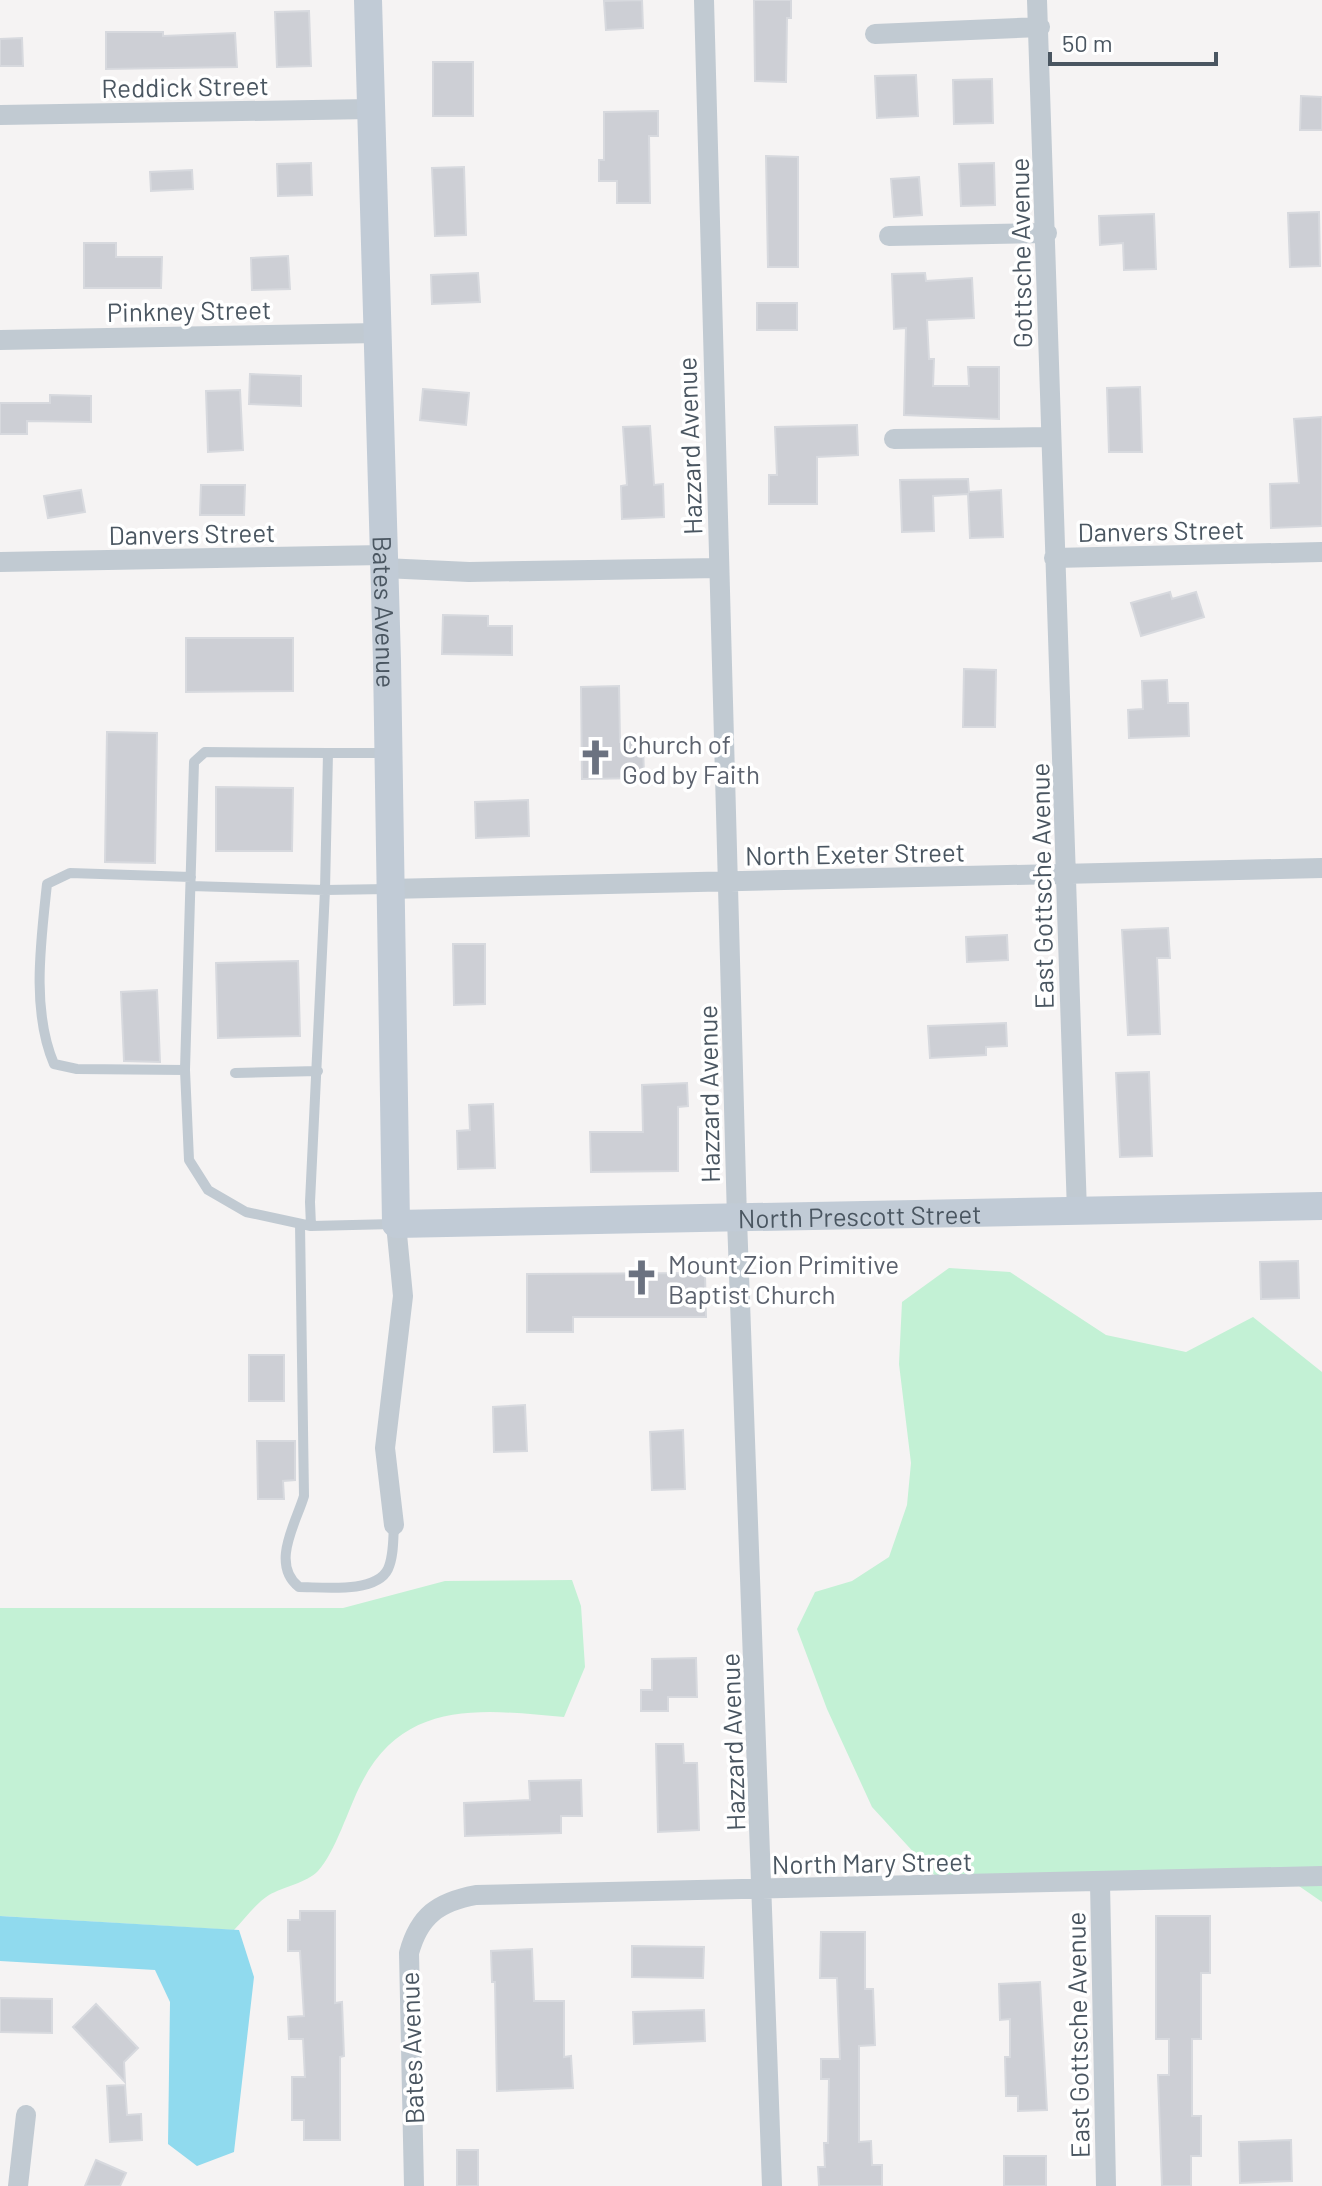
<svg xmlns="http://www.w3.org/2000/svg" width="1322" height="2186" font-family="Barlow,sans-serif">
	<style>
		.green { fill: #c3f1d5 }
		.water { fill: #90daee }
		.building { fill: #cdcfd5; stroke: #d7d9de; stroke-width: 2 }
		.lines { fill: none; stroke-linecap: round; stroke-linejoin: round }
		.lane { stroke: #c1cad2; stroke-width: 10 }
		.street { stroke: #c1cad2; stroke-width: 20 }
		.secondary { stroke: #c1cbd6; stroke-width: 28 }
		.labels { text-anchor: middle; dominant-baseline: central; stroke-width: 7; stroke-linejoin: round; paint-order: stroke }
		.street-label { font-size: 26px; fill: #4a5661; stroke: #fff }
		.worship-label { font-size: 26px; fill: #5b616d; stroke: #fff; text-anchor: start }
	</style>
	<rect width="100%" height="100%" fill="#f5f3f3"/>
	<path class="green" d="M 949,1268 L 1010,1272 L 1106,1335 L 1186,1352 L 1253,1317 L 1322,1372 L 1322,1902 L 1273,1868 L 941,1882 L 872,1807 L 827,1709 L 797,1629 L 815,1592 L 852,1581 L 889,1557 L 907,1505 L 911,1463 L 899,1364 L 902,1302 Z
		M 572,1580 L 581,1606 L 585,1667 L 564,1717 C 484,1710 404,1698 361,1784 C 349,1807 335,1853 318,1871 C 306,1883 283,1887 269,1895 C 256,1903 245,1919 234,1930 L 0,1916 L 0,1608 L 343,1608 L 445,1581 Z"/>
	<path class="water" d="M 0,1916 L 239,1930 L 254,1977 L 234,2152 L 197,2166 L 168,2144 L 170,2002 L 155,1970 L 0,1961 Z"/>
	<path class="building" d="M 642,0 L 643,28 L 606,30 L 604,1 Z
		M 754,0 L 791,0 L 791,18 L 787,18 L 786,82 L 755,81 Z
		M 309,11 L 311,66 L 277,67 L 275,12 Z
		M 106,32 L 163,32 L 163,36 L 235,33 L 237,67 L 106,69 Z
		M 22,38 L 23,66 L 0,66 L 0,39 Z
		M 433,62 L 473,62 L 473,116 L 433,116 Z
		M 916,75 L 918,116 L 877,118 L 875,76 Z
		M 992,79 L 993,123 L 954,124 L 953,80 Z
		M 1301,96 L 1322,97 L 1322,130 L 1300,130 Z
		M 658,111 L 658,136 L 649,136 L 650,203 L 617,203 L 617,181 L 599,181 L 599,160 L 604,160 L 604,112 Z
		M 766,156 L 798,157 L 798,267 L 768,267 Z
		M 311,163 L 312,195 L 278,196 L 277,164 Z
		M 994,163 L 995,205 L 961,206 L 959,164 Z
		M 464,167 L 466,235 L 435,236 L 432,168 Z
		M 192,170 L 193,189 L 151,191 L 150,172 Z
		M 919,177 L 922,215 L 894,217 L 891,179 Z
		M 1319,212 L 1320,266 L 1290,267 L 1288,213 Z
		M 1154,214 L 1156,269 L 1124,270 L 1123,243 L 1100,245 L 1099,216 Z
		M 84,243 L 116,243 L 116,257 L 162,257 L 161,288 L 84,288 Z
		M 288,256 L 290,289 L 252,290 L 251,258 Z
		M 478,273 L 480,302 L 432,304 L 431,275 Z
		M 925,273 L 926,281 L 972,278 L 974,318 L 927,320 L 929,359 L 934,359 L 933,386 L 969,386 L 968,367 L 999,367 L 999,419 L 904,415 L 906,328 L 894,329 L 892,274 Z
		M 757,303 L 797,303 L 797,330 L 757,330 Z
		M 250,374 L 301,376 L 301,406 L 249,404 Z
		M 1140,387 L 1142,452 L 1109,452 L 1107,388 Z
		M 423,389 L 469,393 L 466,425 L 420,420 Z
		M 240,390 L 243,450 L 208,452 L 206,391 Z
		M 50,395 L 91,396 L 91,422 L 27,421 L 27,434 L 0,434 L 0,403 L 50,403 Z
		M 1322,417 L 1322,526 L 1271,528 L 1270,484 L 1299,483 L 1294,419 Z
		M 857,425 L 858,455 L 817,457 L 817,504 L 769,504 L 769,475 L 777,475 L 775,427 Z
		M 650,426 L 654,485 L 663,484 L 664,517 L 622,519 L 621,486 L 627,485 L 623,427 Z
		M 968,479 L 969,492 L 1001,490 L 1003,537 L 970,538 L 968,494 L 933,496 L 934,531 L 902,532 L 900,480 Z
		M 201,485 L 245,485 L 244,515 L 200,515 Z
		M 81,490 L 85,512 L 48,518 L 44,496 Z
		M 1170,592 L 1172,599 L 1196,592 L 1204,617 L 1141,636 L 1131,603 Z
		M 443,615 L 488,616 L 488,626 L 512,626 L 512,655 L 442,654 Z
		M 186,638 L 293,638 L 293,691 L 186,692 Z
		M 964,669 L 996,670 L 995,727 L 963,727 Z
		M 1167,680 L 1168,703 L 1188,703 L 1189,736 L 1129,738 L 1128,710 L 1143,709 L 1142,681 Z
		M 619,686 L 620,742 L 643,741 L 644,778 L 582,779 L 581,687 Z
		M 107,732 L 157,733 L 155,863 L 105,862 Z
		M 216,787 L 293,788 L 292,851 L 216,851 Z
		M 528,800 L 529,836 L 476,838 L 475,802 Z
		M 1168,928 L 1170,958 L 1157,958 L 1160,1034 L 1128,1035 L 1122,930 Z
		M 1007,935 L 1008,960 L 967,962 L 966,937 Z
		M 453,944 L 485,944 L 485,1004 L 454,1005 Z
		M 298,961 L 300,1036 L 218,1038 L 216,963 Z
		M 157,990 L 160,1062 L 124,1061 L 121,992 Z
		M 1006,1023 L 1007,1046 L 986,1047 L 986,1055 L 930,1058 L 928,1026 Z
		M 1149,1072 L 1152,1156 L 1120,1157 L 1116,1073 Z
		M 687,1083 L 688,1106 L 678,1107 L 678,1171 L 591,1172 L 590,1132 L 643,1132 L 642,1085 Z
		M 493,1104 L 495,1168 L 458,1169 L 457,1131 L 470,1130 L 469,1105 Z
		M 1298,1261 L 1299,1298 L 1261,1299 L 1260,1262 Z
		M 705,1273 L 706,1317 L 573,1317 L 573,1332 L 527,1332 L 527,1274 Z
		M 249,1355 L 284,1355 L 284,1401 L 249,1401 Z
		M 525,1405 L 527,1451 L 494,1452 L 493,1407 Z
		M 683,1430 L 685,1489 L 652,1490 L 650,1432 Z
		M 257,1441 L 295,1441 L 295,1480 L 283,1481 L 284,1499 L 258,1499 Z
		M 696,1658 L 697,1697 L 668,1697 L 668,1711 L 641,1711 L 641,1690 L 652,1690 L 652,1659 Z
		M 656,1744 L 683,1744 L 684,1763 L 697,1763 L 699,1830 L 658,1832 Z
		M 581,1780 L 582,1816 L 561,1816 L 561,1833 L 465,1836 L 464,1803 L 530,1800 L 529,1781 Z
		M 300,1911 L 335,1911 L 335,2003 L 342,2002 L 344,2056 L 340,2057 L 340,2140 L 304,2140 L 304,2120 L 292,2120 L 292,2077 L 305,2077 L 303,2039 L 289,2039 L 288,2017 L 304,2016 L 300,1951 L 288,1951 L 288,1920 L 300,1920 Z
		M 1156,1916 L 1210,1916 L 1210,1973 L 1201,1973 L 1201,2039 L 1192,2039 L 1192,2116 L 1201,2116 L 1201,2156 L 1191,2156 L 1191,2186 L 1162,2186 L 1158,2075 L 1169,2075 L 1169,2039 L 1156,2039 Z
		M 821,1932 L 865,1932 L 865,1989 L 873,1989 L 875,2045 L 859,2046 L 859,2142 L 871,2141 L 872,2165 L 882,2165 L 882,2186 L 819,2186 L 818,2167 L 825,2167 L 824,2143 L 828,2143 L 829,2079 L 821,2079 L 821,2059 L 840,2059 L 837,1978 L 820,1978 Z
		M 632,1946 L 704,1947 L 703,1978 L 632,1977 Z
		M 532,1949 L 534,2001 L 564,2001 L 564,2057 L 571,2056 L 573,2088 L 497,2091 L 495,1982 L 492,1982 L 491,1951 Z
		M 1040,1982 L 1047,2110 L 1018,2111 L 1018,2096 L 1006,2096 L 1005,2057 L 1010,2057 L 1010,2019 L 1000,2020 L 999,1984 Z
		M 0,1998 L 52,1999 L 52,2033 L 0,2032 Z
		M 96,2004 L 138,2048 L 124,2062 L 125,2082 L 73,2027 Z
		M 704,2010 L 705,2041 L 634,2044 L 633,2012 Z
		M 125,2085 L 127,2115 L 141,2114 L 142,2140 L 110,2142 L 107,2086 Z
		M 1291,2140 L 1292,2181 L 1240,2183 L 1239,2142 Z
		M 457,2150 L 478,2150 L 478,2186 L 457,2186 Z
		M 1004,2156 L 1046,2156 L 1046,2186 L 1004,2186 Z
		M 96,2160 L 126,2173 L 120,2186 L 85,2186 Z"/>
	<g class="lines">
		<path class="lane" d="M 191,886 L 325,890 L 328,753 L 386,753
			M 388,889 L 325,890 L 310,1202 L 311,1226 L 394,1224
			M 185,1070 L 77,1069 L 54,1064 C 31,1010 41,941 47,884 L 70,873 L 191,877
			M 235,1073 L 318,1071
			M 300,1224 L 304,1496 C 296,1523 270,1564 299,1587 C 322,1587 376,1594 388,1569 C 394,1556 393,1538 394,1525
			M 311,1226 L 246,1212 L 208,1190 L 189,1160 L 185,1070 L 194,762 L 205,752 L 328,753"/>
		<path class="street" d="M 704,0 L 737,1219 L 772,2186
			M 1037,0 L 1077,1212
			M 875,34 L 1040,27
			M 0,115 L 371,109
			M 889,236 L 1047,233
			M 0,340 L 378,333
			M 894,439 L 1050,437
			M 1054,558 L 1322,552
			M 0,562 L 384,555
			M 384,568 L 469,572 L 719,568
			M 388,889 L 1322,868
			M 394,1525 L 385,1448 L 403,1296 L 396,1224
			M 1100,1883 L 1106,2186
			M 18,2186 L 26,2115
			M 414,2186 L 409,1953 C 419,1916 438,1902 476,1895 L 1322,1876"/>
		<path class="secondary" id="s1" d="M 368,0 L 387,661 L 396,1224 L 1322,1206"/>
	</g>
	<defs>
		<symbol id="church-bare" viewBox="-9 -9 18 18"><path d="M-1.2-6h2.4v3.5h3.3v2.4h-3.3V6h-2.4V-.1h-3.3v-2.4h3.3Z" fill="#6b7280" stroke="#fff" stroke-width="2.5" paint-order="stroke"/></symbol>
	</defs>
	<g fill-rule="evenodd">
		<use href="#church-bare" x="570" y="732" width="51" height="51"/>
		<use href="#church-bare" x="616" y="1252" width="51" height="51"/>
	</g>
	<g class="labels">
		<g class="street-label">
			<text transform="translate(185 86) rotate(-1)">Reddick Street</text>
			<text transform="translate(1020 253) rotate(-91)">Gottsche Avenue</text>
			<text transform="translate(189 310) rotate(-1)">Pinkney Street</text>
			<text transform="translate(689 446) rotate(-92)">Hazzard Avenue</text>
			<text transform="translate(1161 530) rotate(-1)">Danvers Street</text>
			<text transform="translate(192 533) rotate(-1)">Danvers Street</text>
			<text stroke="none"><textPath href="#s1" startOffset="612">Bates Avenue</textPath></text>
			<text transform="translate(855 853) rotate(-1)">North Exeter Street</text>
			<text transform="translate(1041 886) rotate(-91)">East Gottsche Avenue</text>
			<text transform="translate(708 1094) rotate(-91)">Hazzard Avenue</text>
			<text stroke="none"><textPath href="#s1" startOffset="1688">North Prescott Street</textPath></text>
			<text transform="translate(732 1742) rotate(-92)">Hazzard Avenue</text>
			<text transform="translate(872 1862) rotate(-1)">North Mary Street</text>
			<text transform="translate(1077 2035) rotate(-91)">East Gottsche Avenue</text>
			<text transform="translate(411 2048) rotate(-92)">Bates Avenue</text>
		</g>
		<g class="worship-label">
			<text x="622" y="743">Church of<tspan x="622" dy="30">God by Faith</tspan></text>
			<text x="668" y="1263">Mount Zion Primitive<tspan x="668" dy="30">Baptist Church</tspan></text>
		</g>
	</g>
	<path d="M1050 52v12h166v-12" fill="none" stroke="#4a5661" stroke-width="4"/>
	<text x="1062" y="52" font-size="24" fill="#4a5661" stroke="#ffffff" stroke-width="6" paint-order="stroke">50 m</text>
</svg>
